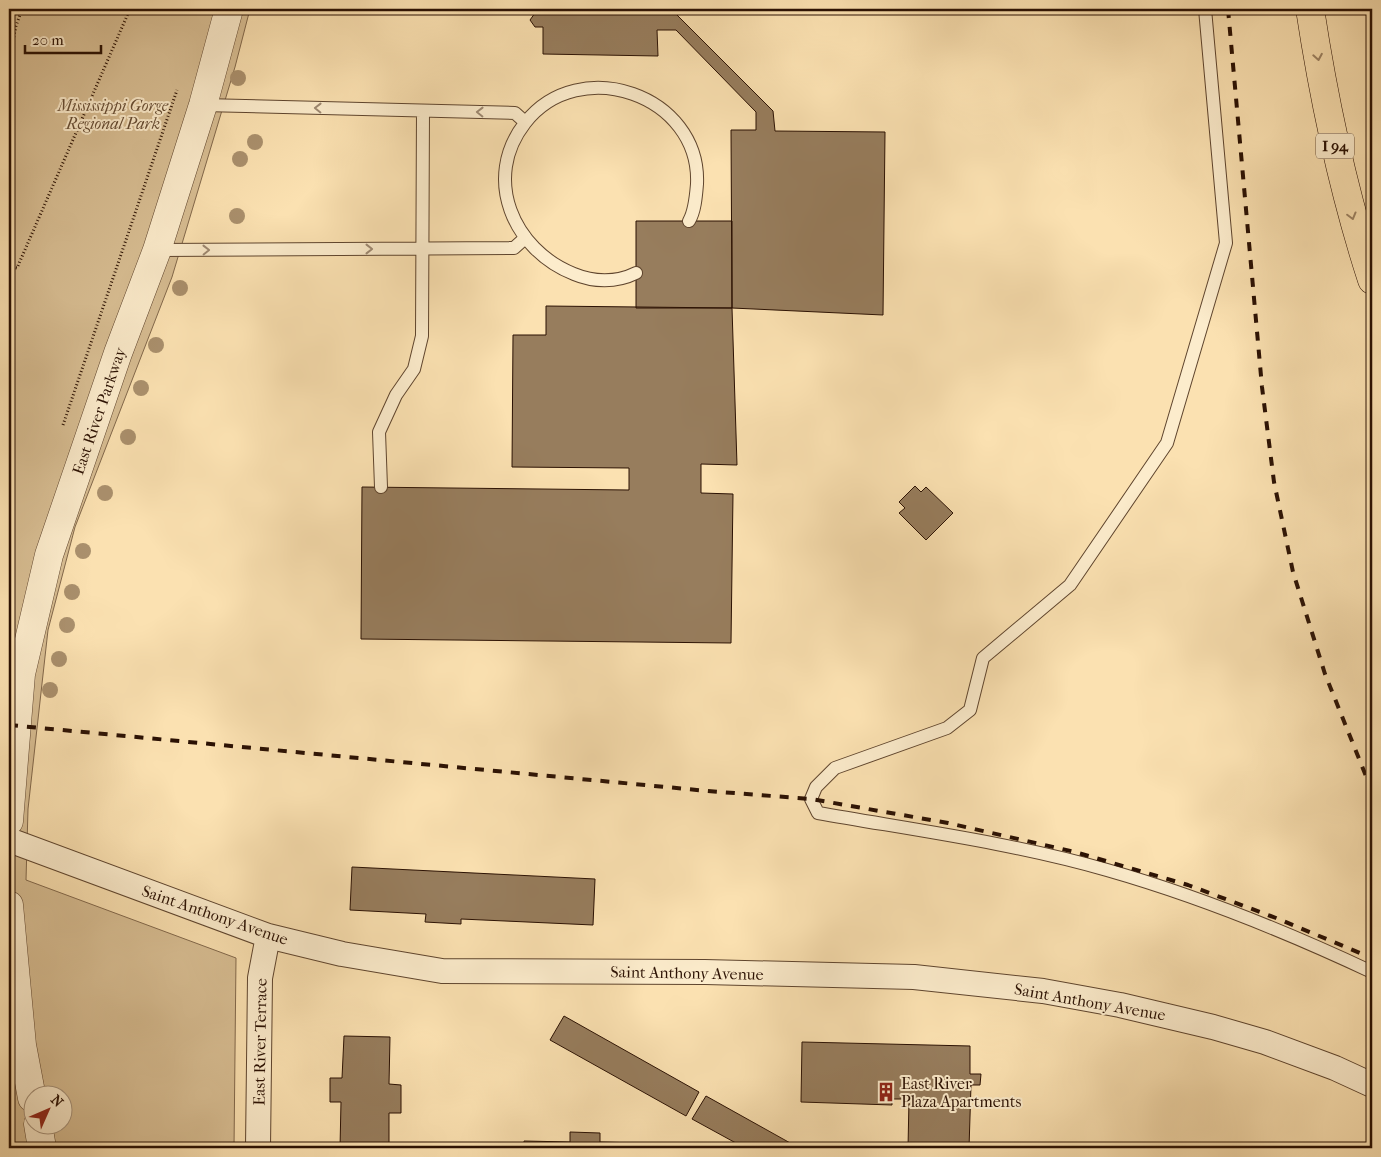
<svg xmlns="http://www.w3.org/2000/svg" width="1381" height="1157" font-family="'IM FELL French Canon',serif">
	<style>
		.green { fill: #d8be93; stroke: #82684b; fill-rule: evenodd }
		.building { fill: #977d5d; stroke: #2b1103 }
		.lines { fill: none; stroke-linecap: round; stroke-linejoin: round }
		.service-casing { stroke: #5f452e; stroke-width: 14 }
		.minor-casing { stroke: #5f452e; stroke-width: 26 }
		.tertiary-casing { stroke: #5f452e; stroke-width: 29 }
		.motorway-casing { stroke: #2b1103; stroke-width: 29 }
		.path { stroke: #2b1103; stroke-width: 3; stroke-dasharray: 1 2.5; stroke-linecap: butt }
		.service { stroke: #fceccc; stroke-width: 12 }
		.minor { stroke: #fceccc; stroke-width: 24 }
		.tertiary { stroke: #fceccc; stroke-width: 28 }
		.motorway { stroke: #fbe1b1; stroke-width: 28 }
		.rail { stroke: #2b1103; stroke-width: 4; stroke-dasharray: 9 9; stroke-linecap: butt }
		.tree { fill: #aa906d }
		.oneway { stroke: #9d8363 }
		.oneway2 { stroke: #9e8972 }
		.labels { text-anchor: middle; dominant-baseline: central; stroke-width: 4; stroke-linejoin: round; paint-order: stroke }
		.shield { fill: #fceccc; stroke: #6a533f; stroke-width: 1 }
		.shield-label { font-size: 15px; font-weight: bold; fill: #2b1103 }
		.park-label { font-size: 16px; font-style: italic; fill: #684e35; stroke: #fceccc }
		.street-label { font-size: 16px; fill: #2b1103; stroke: #fceccc }
		.poi-label { font-size: 16px; fill: #2b1103; stroke: #fceccc; text-anchor: start }
	</style>
	<rect width="100%" height="100%" fill="#fbe1b1"/>
	<filter id="stains"><feTurbulence type="fractalNoise" baseFrequency=".004" numOctaves="4"/><feColorMatrix values="0 0 0 0 .2 0 0 0 0 .09 0 0 0 0 .02 0 0 0 .5 -.17"/></filter>
	<radialGradient id="worn" r=".72"><stop offset=".6" stop-color="#630" stop-opacity="0"/><stop offset="1" stop-color="#630" stop-opacity=".3"/></radialGradient>
	<path class="green" d="M 9,9 L 250,9 L 235,67 L 172,277 L 75,527 L 48,630 L 28,809 L 26,880 L 236,958 L 234,1148 L 9,1148 ZM 32,1094 L 62,1094 L 62,1124 L 32,1124 Z"/>
	<path class="building" d="M 543,9 L 658,9 L 658,13 L 676,14 L 773,111 L 775,131 L 885,132 L 883,315 L 732,308 L 731,130 L 756,130 L 756,112 L 676,30 L 657,30 L 658,56 L 543,54 L 543,27 L 535,27 L 530,20 L 535,13 L 543,11 Z
		M 636,221 L 732,221 L 732,308 L 636,308 Z
		M 546,306 L 732,308 L 737,465 L 701,464 L 701,493 L 733,494 L 731,643 L 361,639 L 362,487 L 629,490 L 629,468 L 512,467 L 513,335 L 546,335 Z
		M 915,486 L 921,492 L 926,487 L 953,513 L 926,540 L 899,513 L 905,508 L 899,502 Z
		M 352,867 L 595,879 L 593,925 L 461,919 L 461,924 L 425,922 L 426,914 L 350,910 Z
		M 564,1016 L 699,1092 L 686,1116 L 550,1040 Z
		M 344,1036 L 390,1037 L 389,1084 L 401,1085 L 401,1113 L 389,1113 L 389,1148 L 340,1148 L 341,1102 L 330,1102 L 330,1078 L 342,1078 Z
		M 802,1042 L 970,1046 L 970,1074 L 981,1074 L 980,1085 L 971,1085 L 969,1148 L 908,1148 L 909,1099 L 892,1099 L 892,1105 L 801,1102 Z
		M 706,1096 L 792,1144 L 788,1148 L 745,1148 L 692,1119 Z
		M 570,1132 L 600,1133 L 600,1142 L 639,1143 L 638,1148 L 524,1148 L 524,1141 L 570,1142 Z"/>
	<g class="lines">
		<defs>
			<path id="service" d="M 1205,9 L 1226,243 L 1167,443 L 1070,585 L 983,658 L 970,710 L 947,728 L 835,768 L 816,787 L 811,799 L 818,813 C 914,830 1013,843 1107,870 C 1198,896 1287,932 1372,972
				M 203,105 L 515,113 L 525,122
				M 157,250 L 514,248 L 524,239
				M 636,273 C 616,283 593,282 574,274 C 513,250 482,178 525,123 C 579,53 701,95 697,184 C 696,196 695,211 689,221
				M 381,487 L 379,432 L 396,395 L 414,369 L 422,336 L 423,111"/>
			<path id="minor" d="M 9,840 L 268,936 L 342,954 L 442,971 L 705,972 L 914,977 L 1043,991 L 1120,1005 L 1213,1027 L 1265,1042 L 1335,1068 L 1372,1085
				M 258,1148 L 260,978 L 268,936"/>
			<path id="tertiary" d="M 9,821 L 21,674 L 49,555 L 118,353 L 157,250 L 203,105 L 229,9
				M 9,905 L 22,1045 L 32,1098
				M 38,1124 L 42,1148"/>
			<path id="motorway" d="M 1310,9 C 1324,101 1343,191 1372,280"/>
		</defs>
		<use href="#service" class="service-casing"/>
		<use href="#minor" class="minor-casing"/>
		<use href="#tertiary" class="tertiary-casing"/>
		<use href="#motorway" class="motorway-casing"/>
		<path class="path" d="M 9,61 L 16,26 L 22,9
			M 9,266 L 17,268 L 130,9
			M 63,425 L 177,90"/>
		<use href="#service" class="service"/>
		<use href="#minor" class="minor"/>
		<use href="#tertiary" class="tertiary"/>
		<use href="#motorway" class="motorway"/>
		<path class="rail" d="M 1228,9 L 1262,387 L 1274,482 L 1293,572 L 1325,674 L 1372,791
			M 9,725 L 708,791 L 811,799 L 948,823 L 1075,852 L 1188,885 L 1276,918 L 1372,958"/>
	</g>
	<g class="tree">
		<circle cx="238" cy="78" r="8"/>
		<circle cx="255" cy="142" r="8"/>
		<circle cx="240" cy="159" r="8"/>
		<circle cx="237" cy="216" r="8"/>
		<circle cx="180" cy="288" r="8"/>
		<circle cx="156" cy="345" r="8"/>
		<circle cx="141" cy="388" r="8"/>
		<circle cx="128" cy="437" r="8"/>
		<circle cx="105" cy="493" r="8"/>
		<circle cx="83" cy="551" r="8"/>
		<circle cx="72" cy="592" r="8"/>
		<circle cx="67" cy="625" r="8"/>
		<circle cx="59" cy="659" r="8"/>
		<circle cx="50" cy="690" r="8"/>
	</g>
	<defs><path id="oneway-chevron" d="M-2-3.5L2.5 0L-2 3.5" fill="none" stroke-width="1.6" stroke-linecap="round" stroke-linejoin="round" transform="scale(1.25)"/></defs>
	<g class="oneway">
		<use href="#oneway-chevron" transform="translate(1318 57) rotate(80)"/>
		<use href="#oneway-chevron" transform="translate(1352 216) rotate(75)"/>
	</g>
	<g class="oneway2">
		<use href="#oneway-chevron" transform="translate(318 108) rotate(-179)"/>
		<use href="#oneway-chevron" transform="translate(480 112) rotate(-179)"/>
		<use href="#oneway-chevron" transform="translate(369 249)"/>
		<use href="#oneway-chevron" transform="translate(206 250) rotate(-1)"/>
	</g>
	<defs>
		<symbol id="building-bare" viewBox="-9 -9 18 18"><path d="M-4-6H4V6H1V3H-1V6H-4ZM-2.5-4.3h1.7v1.8h-1.7ZM.8-4.3h1.7v1.8H.8ZM-2.5-1h1.7V.8h-1.7ZM.8-1h1.7V.8H.8Z" fill="#8f2418" stroke="#fceccc" stroke-width="2.5" paint-order="stroke"/></symbol>
	</defs>
	<g fill-rule="evenodd">
		<use href="#building-bare" x="872" y="1078" width="28" height="28"/>
	</g>
	<g class="labels">
		<rect class="shield" x="1316" y="133.5" width="38" height="25" rx="4"/>
		<g class="shield-label">
			<text x="1335" y="146">I 94</text>
		</g>
		<g class="park-label">
			<text x="113" y="105">Mississippi Gorge<tspan x="113" dy="18">Regional Park</tspan></text>
		</g>
		<g class="street-label">
			<text transform="translate(99 411) rotate(-71)">East River Parkway</text>
			<text transform="translate(215 915) rotate(19)">Saint Anthony Avenue</text>
			<text transform="translate(687 973) rotate(1)">Saint Anthony Avenue</text>
			<text transform="translate(1090 1002) rotate(10)">Saint Anthony Avenue</text>
			<text transform="translate(260 1042) rotate(-89)">East River Terrace</text>
		</g>
		<g class="poi-label">
			<text x="901" y="1083">East River<tspan x="901" dy="18">Plaza Apartments</tspan></text>
		</g>
	</g>
	<rect width="1381" height="1157" fill="none" stroke="#fbe1b1" stroke-width="30"/>
	<rect x="10" y="10" width="1361" height="1137" fill="none" stroke="#2b1103" stroke-width="2.5"/>
	<rect x="15" y="15" width="1351" height="1127" fill="none" stroke="#2b1103"/>
	<g transform="translate(48 1110) rotate(45)"><circle r="24" fill="#fceccc" stroke="#a8947c"/>
	<path d="M0-4L9 19L0 12L-9 19Z" fill="#8f2418"/>
	<text y="-8" font-size="14" font-weight="bold" text-anchor="middle" fill="#2b1103">N</text>
	</g>
	<path d="M25 45v8h76v-8" fill="none" stroke="#2b1103" stroke-width="2.5"/>
	<text x="32" y="45" font-size="15" fill="#2b1103" stroke="#fceccc" stroke-width="4" paint-order="stroke">20 m</text>
	<rect width="100%" height="100%" filter="url(#stains)"/>
	<rect width="100%" height="100%" fill="url(#worn)"/>
</svg>
